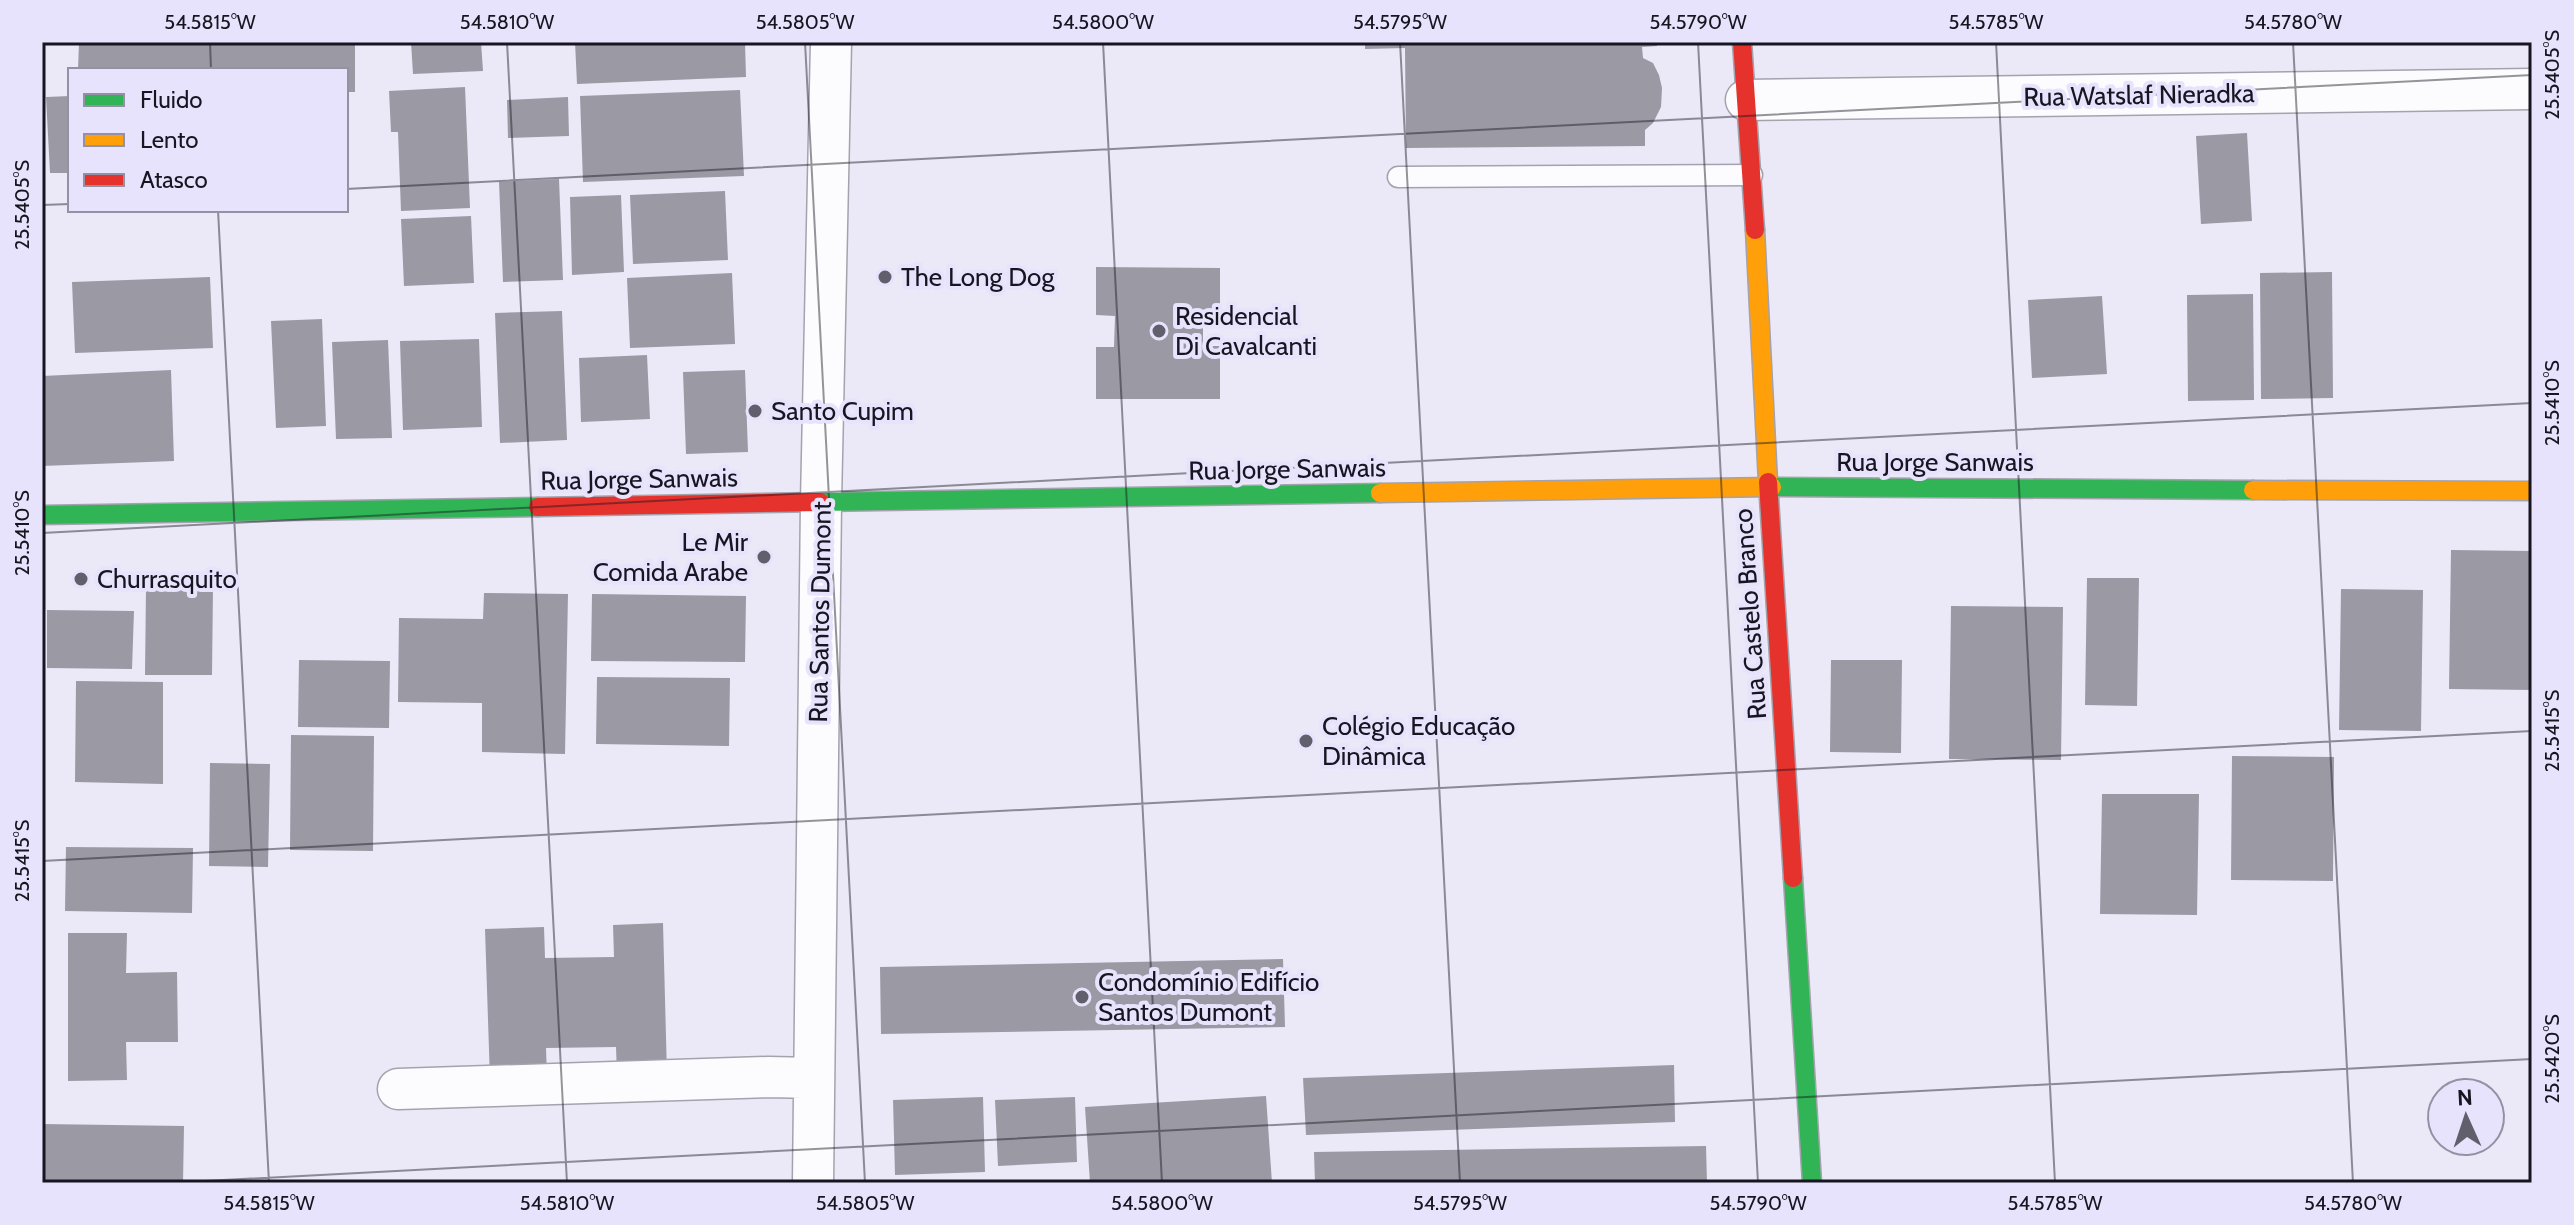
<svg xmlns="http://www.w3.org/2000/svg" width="2574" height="1225" font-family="Cabin,sans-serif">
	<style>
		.building { fill: #9b99a4 }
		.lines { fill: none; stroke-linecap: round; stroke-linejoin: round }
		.lane-casing { stroke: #a4a2ad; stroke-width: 23 }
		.street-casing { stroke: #a4a2ad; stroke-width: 43 }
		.fast-casing { stroke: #a4a2ad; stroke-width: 21 }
		.slow-casing { stroke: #a4a2ad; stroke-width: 21 }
		.jam-casing { stroke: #a4a2ad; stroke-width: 21 }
		.lane { stroke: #fcfcfe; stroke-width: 20 }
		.street { stroke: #fcfcfe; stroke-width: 40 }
		.fast { stroke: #30b455; stroke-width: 18 }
		.slow { stroke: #ff9f0a; stroke-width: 18 }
		.jam { stroke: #e5322d; stroke-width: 18 }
		.ticks { fill: none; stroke: #171520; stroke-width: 2; stroke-opacity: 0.45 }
		.poi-dot { fill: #615f6b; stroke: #e7e3fd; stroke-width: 3 }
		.labels { text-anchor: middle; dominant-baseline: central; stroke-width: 8; stroke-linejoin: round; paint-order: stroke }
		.street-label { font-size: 26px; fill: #171520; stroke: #e7e3fd }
		.poi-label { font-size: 26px; fill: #171520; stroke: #e7e3fd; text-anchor: start }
		.neatline { fill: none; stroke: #171520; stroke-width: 3 }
		.ticks-label { font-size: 20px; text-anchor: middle; fill: #171520 }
	</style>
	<rect width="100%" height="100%" fill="#ebe9f7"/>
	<path class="building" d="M 79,42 L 355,42 L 355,92 L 346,92 L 346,70 L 78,70 Z
		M 411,42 L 481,42 L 483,71 L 413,74 Z
		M 575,42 L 745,42 L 746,77 L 577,84 Z
		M 1365,42 L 1657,42 L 1657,46 L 1642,47 L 1643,58 L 1653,63 L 1659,75 L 1662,88 L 1661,107 L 1653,123 L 1645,130 L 1645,146 L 1406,148 L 1405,48 L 1365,49 Z
		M 465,87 L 470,208 L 401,211 L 398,132 L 391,132 L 389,91 Z
		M 740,90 L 744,176 L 583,182 L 580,96 Z
		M 70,96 L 70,173 L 50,173 L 46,97 Z
		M 568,97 L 569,136 L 508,138 L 507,100 Z
		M 2247,133 L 2252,221 L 2201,224 L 2196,136 Z
		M 559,179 L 563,280 L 503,282 L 499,182 Z
		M 725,191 L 728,260 L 633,264 L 630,195 Z
		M 621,195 L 624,272 L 572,275 L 570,197 Z
		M 471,216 L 474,283 L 404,286 L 401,219 Z
		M 1096,267 L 1220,268 L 1220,313 L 1203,313 L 1203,346 L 1220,346 L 1220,399 L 1096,399 L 1096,347 L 1114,347 L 1115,316 L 1096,315 Z
		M 2332,272 L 2333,398 L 2261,399 L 2260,273 Z
		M 732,273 L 735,344 L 630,348 L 627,278 Z
		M 210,277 L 213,348 L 75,353 L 72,282 Z
		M 2253,294 L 2254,400 L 2188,401 L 2187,295 Z
		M 2102,296 L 2107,374 L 2032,378 L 2028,300 Z
		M 562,311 L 567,440 L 500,443 L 495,313 Z
		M 322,319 L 326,426 L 276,428 L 271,321 Z
		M 479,339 L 482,427 L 403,430 L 400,341 Z
		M 388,340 L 392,438 L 336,439 L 332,342 Z
		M 647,355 L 650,419 L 581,422 L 579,358 Z
		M 171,370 L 174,461 L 42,466 L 42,376 Z
		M 745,370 L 748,452 L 686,454 L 683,372 Z
		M 2451,550 L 2532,551 L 2532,690 L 2449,689 Z
		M 2087,578 L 2139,578 L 2137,706 L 2085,705 Z
		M 146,587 L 213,587 L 212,675 L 145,675 Z
		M 2341,589 L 2423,590 L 2421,731 L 2339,730 Z
		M 484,593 L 568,594 L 565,754 L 482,752 L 482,703 L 398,702 L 399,618 L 483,619 Z
		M 592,594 L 746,596 L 745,662 L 591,661 Z
		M 1951,606 L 2063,607 L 2061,760 L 1949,759 Z
		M 47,610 L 134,611 L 132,669 L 47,668 Z
		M 299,660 L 390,661 L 389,728 L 298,727 Z
		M 1831,660 L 1902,660 L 1901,753 L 1830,752 Z
		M 597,677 L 730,678 L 729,746 L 596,744 Z
		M 76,681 L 163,682 L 163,784 L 75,782 Z
		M 291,735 L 374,736 L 373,851 L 290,850 Z
		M 2232,756 L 2334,757 L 2333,881 L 2231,880 Z
		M 210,763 L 270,764 L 268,867 L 209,866 Z
		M 2102,794 L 2199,794 L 2197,915 L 2100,914 Z
		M 66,847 L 193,848 L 192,913 L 65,911 Z
		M 663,923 L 667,1075 L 617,1076 L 616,1047 L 546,1048 L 547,1078 L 490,1080 L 485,929 L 544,927 L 545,958 L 614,957 L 613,925 Z
		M 68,933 L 127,933 L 126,973 L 177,972 L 178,1042 L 126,1042 L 127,1080 L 68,1081 Z
		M 1283,959 L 1285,1027 L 881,1034 L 880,967 Z
		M 1674,1065 L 1675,1122 L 1306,1135 L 1303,1078 Z
		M 1266,1096 L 1272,1183 L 1090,1183 L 1085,1107 Z
		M 983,1097 L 985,1172 L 895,1175 L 893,1100 Z
		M 1075,1097 L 1077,1162 L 998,1166 L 995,1100 Z
		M 42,1124 L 184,1126 L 183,1183 L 42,1183 Z
		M 1706,1146 L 1707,1183 L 1315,1183 L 1314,1152 Z"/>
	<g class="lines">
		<defs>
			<path id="lane" d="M 1398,177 L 1752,175"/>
			<path id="street" d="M 1746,100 L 2532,89
				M 398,1089 L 768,1077 L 814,1078
				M 813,1183 L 821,502 L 831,42"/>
			<path id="fast" d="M 1772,487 L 2253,490
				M 820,502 L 1380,493
				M 42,515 L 538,507
				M 1793,878 L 1812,1183"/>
			<path id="slow" d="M 1755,230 L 1768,482
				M 2253,490 L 2532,491
				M 1380,493 L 1772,487"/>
			<path id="jam" d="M 1742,42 L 1755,230
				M 1768,482 L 1793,878
				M 538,507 L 820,502"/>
		</defs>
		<use href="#lane" class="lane-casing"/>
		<use href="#street" class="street-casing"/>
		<use href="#fast" class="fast-casing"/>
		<use href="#slow" class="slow-casing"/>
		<use href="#jam" class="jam-casing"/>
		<use href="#lane" class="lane"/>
		<use href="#street" class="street"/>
		<use href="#fast" class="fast"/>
		<use href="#slow" class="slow"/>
		<use href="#jam" class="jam"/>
	</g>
	<path class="ticks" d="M 210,42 L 211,70M 507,42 L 567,1183M 805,42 L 865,1183M 1103,42 L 1162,1183M 1400,42 L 1460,1183M 1698,42 L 1758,1183M 1996,42 L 2055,1183M 2293,42 L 2353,1183M 346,189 L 2532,75M 42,205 L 70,204M 218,210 L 269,1183M 42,533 L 2532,403M 42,861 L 2532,731M 167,1183 L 2532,1059"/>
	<g class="poi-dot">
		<circle cx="885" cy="277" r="8"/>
		<circle cx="1159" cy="331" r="8"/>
		<circle cx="755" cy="411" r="8"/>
		<circle cx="764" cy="557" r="8"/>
		<circle cx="81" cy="579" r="8"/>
		<circle cx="1306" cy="741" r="8"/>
		<circle cx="1082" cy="997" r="8"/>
	</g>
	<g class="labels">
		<g class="street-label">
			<text transform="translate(2139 95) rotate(-1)">Rua Watslaf Nieradka</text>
			<text x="1935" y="462">Rua Jorge Sanwais</text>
			<text transform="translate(1287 469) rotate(-1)">Rua Jorge Sanwais</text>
			<text transform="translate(639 479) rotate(-1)">Rua Jorge Sanwais</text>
			<text transform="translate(820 612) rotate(-89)">Rua Santos Dumont</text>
			<text transform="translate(1750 614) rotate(-94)">Rua Castelo Branco</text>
		</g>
		<g class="poi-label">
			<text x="901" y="277">The Long Dog</text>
			<text x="1175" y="316">Residencial<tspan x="1175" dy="30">Di Cavalcanti</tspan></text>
			<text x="771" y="411">Santo Cupim</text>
			<text x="748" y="542" text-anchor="end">Le Mir<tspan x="748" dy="30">Comida Arabe</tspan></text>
			<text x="97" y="579">Churrasquito</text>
			<text x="1322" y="726">Colégio Educação<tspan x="1322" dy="30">Dinâmica</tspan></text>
			<text x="1098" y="982">Condomínio Edifício<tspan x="1098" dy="30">Santos Dumont</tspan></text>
		</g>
	</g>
	<rect width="2574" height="1225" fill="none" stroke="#e7e3fd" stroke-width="88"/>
	<rect x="68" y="68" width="280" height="144" fill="#e7e3fd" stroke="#9491a5" stroke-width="2"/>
	<rect x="84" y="94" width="40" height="12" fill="#30b455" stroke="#9491a5" stroke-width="2"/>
	<text x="140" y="108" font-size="24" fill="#171520">Fluido</text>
	<rect x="84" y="134" width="40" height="12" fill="#ff9f0a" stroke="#9491a5" stroke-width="2"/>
	<text x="140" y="148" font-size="24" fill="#171520">Lento</text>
	<rect x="84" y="174" width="40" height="12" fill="#e5322d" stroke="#9491a5" stroke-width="2"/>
	<text x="140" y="188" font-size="24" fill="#171520">Atasco</text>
	<g transform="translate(2466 1117) rotate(357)"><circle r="38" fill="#e7e3fd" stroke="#9491a5" stroke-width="2"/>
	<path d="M0-6L14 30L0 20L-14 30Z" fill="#615f6b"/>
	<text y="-12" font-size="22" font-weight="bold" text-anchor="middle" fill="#171520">N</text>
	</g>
	<rect x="44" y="44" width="2486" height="1137" class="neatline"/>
	<g class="ticks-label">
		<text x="210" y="29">54.5815°W</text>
		<text x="507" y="29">54.5810°W</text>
		<text x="805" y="29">54.5805°W</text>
		<text x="1103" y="29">54.5800°W</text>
		<text x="1400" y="29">54.5795°W</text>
		<text x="1698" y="29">54.5790°W</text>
		<text x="1996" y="29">54.5785°W</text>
		<text x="2293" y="29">54.5780°W</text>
		<text transform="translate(2552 75) rotate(-90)" y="7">25.5405°S</text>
		<text transform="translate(22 205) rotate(-90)" y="7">25.5405°S</text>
		<text transform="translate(2552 403) rotate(-90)" y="7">25.5410°S</text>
		<text transform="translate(22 533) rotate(-90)" y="7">25.5410°S</text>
		<text transform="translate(2552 731) rotate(-90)" y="7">25.5415°S</text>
		<text transform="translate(22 861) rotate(-90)" y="7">25.5415°S</text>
		<text transform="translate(2552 1059) rotate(-90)" y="7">25.5420°S</text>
		<text x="269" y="1210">54.5815°W</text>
		<text x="567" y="1210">54.5810°W</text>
		<text x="865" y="1210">54.5805°W</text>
		<text x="1162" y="1210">54.5800°W</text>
		<text x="1460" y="1210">54.5795°W</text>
		<text x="1758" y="1210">54.5790°W</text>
		<text x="2055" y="1210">54.5785°W</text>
		<text x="2353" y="1210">54.5780°W</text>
	</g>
</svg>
